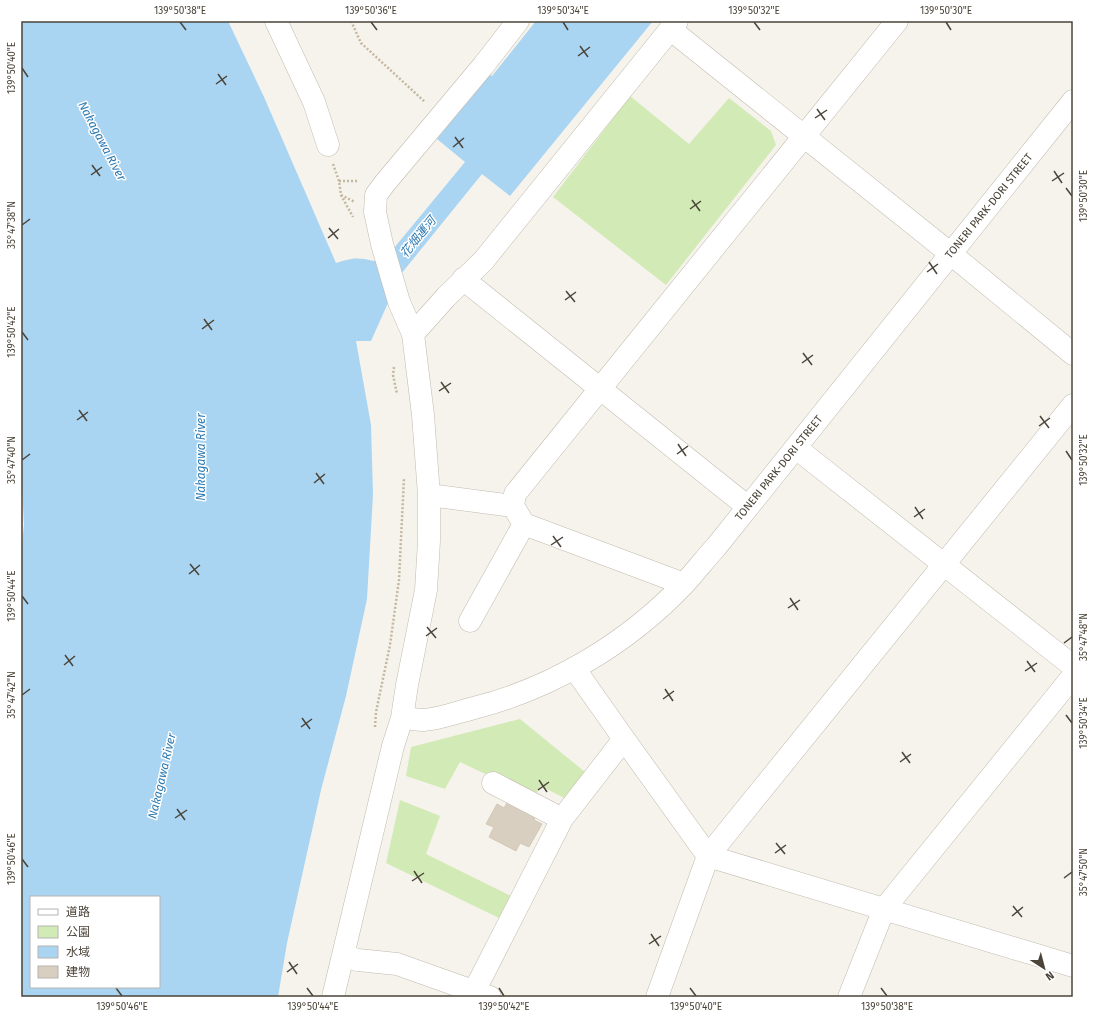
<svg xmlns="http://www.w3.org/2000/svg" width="1094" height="1018" font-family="'Fira Sans','Noto Sans JP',sans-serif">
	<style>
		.green { fill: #d2eab5 }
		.water { fill: #a9d4f2; fill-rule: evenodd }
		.building { fill: #d8cfc1; stroke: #d3c7b4 }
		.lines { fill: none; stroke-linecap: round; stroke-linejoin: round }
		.minor-casing { stroke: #c2bbae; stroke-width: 23 }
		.path { stroke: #c4b79f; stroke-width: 2.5; stroke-dasharray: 2 2; stroke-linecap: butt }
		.minor { stroke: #fff; stroke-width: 22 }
		.ticks { fill: none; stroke: #4b4439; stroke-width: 1.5 }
		.labels { text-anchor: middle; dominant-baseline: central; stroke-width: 3; stroke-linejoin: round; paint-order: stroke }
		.street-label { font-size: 11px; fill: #4b4439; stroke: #fff }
		.water-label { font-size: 12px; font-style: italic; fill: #2e7ab2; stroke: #fff }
		.neatline { fill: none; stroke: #4b4439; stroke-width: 1.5 }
		.ticks-label { font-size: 10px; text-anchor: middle; fill: #4b4439 }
	</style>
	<rect width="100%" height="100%" fill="#f6f3ec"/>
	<path class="green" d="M 630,96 L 689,144 L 729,98 L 771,131 L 776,145 L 666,285 L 553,197 Z
		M 520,719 L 585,772 L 564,798 L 541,786 L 534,797 L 460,762 L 445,789 L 406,776 L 411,747 Z
		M 400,800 L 440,816 L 426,854 L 511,896 L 499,918 L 386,863 Z"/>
	<path class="water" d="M 21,21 L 228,21 L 264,97 L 336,263 C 352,258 357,257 374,261 L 394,248 L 465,162 L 437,139 L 489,74 L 492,76 L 536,21 L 653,21 L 510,196 L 482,174 L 401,274 L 371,341 L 356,341 L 371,425 L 373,494 L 367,599 L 346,696 L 321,790 L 287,943 L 278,997 L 21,997 L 21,553 L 24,525 L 21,466 ZM 31,897 L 159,897 L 159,987 L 31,987 Z"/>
	<path class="building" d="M 510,798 L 537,813 L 534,820 L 542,824 L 529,847 L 520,843 L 516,851 L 489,837 L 494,827 L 486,824 L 497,804 L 504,808 Z"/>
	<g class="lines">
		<defs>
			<path id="minor" d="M 276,21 L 314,102 L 328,145
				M 670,29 L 951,254 L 1073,354
				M 463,279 L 748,507
				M 413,334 L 446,297 L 484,260 L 677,21
				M 796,448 L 1073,666
				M 429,495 L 513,506
				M 684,584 L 524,524 L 513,506 L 515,494 L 897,21
				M 470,621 L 524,524
				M 574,668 L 624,739 L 708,856 L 1073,966
				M 402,718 C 409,718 417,720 424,720 C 440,719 458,712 474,708 C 553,688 628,643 684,584 C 695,572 705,559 716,547 L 1073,101
				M 493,783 L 562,819
				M 343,956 L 358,960 L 397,964 L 490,997
				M 333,997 L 393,746 L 402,718 L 407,685 L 426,590 L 429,541 L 429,495 L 423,415 L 413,334 L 399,302 L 382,244 L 375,212 L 376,195 L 385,183 L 483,66 L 518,21
				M 473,997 L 474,991 L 482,976 L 562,819 L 624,739
				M 657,997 L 708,856 L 1073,405
				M 849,997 L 884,909 L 1073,676"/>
		</defs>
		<use href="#minor" class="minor-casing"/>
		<path class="path" d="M 351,21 L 361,43 L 425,102
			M 333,164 L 339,181 L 341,195 L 353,217
			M 339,181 L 359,181
			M 341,195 L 355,202
			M 394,367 L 393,375 L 397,394
			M 375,727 L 376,712 L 390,645 L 399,580 L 404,478"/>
		<use href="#minor" class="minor"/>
	</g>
	<path class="ticks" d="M 180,22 L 186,30M 371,22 L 377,30M 563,22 L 568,30M 754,22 L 760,30M 946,22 L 951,30M 580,46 L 588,57M 578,56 L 590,47M 22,68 L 28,77M 218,74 L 226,85M 216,84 L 227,76M 817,109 L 825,120M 815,118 L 827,110M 455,137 L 463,148M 453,147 L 464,138M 92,165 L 100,176M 1054,171 L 1062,183M 91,175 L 102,167M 1052,181 L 1064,173M 1066,188 L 1072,196M 692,200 L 700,211M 690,209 L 701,201M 22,225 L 30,219M 329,228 L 338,239M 328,238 L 339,229M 929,262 L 937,274M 927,272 L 938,264M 566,291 L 575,302M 565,300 L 576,292M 204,319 L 212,330M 202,329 L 214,320M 22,332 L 28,340M 803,353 L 812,365M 802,363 L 813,355M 441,382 L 449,393M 439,391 L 451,383M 79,410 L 87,421M 1040,416 L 1049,428M 77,420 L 88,412M 1039,426 L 1050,418M 678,444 L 686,456M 1066,451 L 1072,460M 677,454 L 688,446M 22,460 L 30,454M 316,473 L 324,484M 314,483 L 325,474M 915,507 L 923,519M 914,517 L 925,509M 553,536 L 561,547M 551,545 L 563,537M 190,564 L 199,575M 189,574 L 200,565M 22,596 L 28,604M 790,598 L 798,610M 788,608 L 800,600M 427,627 L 436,638M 426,636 L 437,628M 1064,643 L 1072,637M 65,655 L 73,666M 1027,661 L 1035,672M 64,665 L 75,656M 1025,671 L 1037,663M 665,689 L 673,701M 22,695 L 30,689M 663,699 L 674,691M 1066,715 L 1072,723M 302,718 L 310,729M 301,727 L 312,719M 902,752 L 910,763M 900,762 L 911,754M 539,780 L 547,792M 538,790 L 549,782M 177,809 L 185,820M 175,818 L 187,810M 776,843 L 785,854M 775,853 L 786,845M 22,859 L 28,867M 414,871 L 422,883M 1064,878 L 1072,872M 412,881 L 424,873M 1013,906 L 1022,917M 1012,916 L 1023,907M 651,934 L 659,946M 649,944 L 661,936M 289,962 L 297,974M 287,972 L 298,964M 116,988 L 122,996M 307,988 L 313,996M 499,988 L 504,996M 690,988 L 696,996M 881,988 L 887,996"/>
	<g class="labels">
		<g class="street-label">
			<text transform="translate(989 206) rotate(-51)">TONERI PARK-DORI STREET</text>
			<text transform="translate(779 468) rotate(-51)">TONERI PARK-DORI STREET</text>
		</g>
		<g class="water-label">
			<text transform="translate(102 141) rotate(62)">Nakagawa River</text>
			<text transform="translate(418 237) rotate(-51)">花畑運河</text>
			<text transform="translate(201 457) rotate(-90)">Nakagawa River</text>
			<text transform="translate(162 776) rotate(-77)">Nakagawa River</text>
		</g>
	</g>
	<rect width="1094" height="1018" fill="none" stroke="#ffffff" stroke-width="44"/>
	<rect x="30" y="896" width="130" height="92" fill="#ffffff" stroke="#b7b4b0"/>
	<rect x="38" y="909" width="20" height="6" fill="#ffffff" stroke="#b7b4b0"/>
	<text x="66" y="916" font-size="12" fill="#4b4439">道路</text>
	<rect x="38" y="926" width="20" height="12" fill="#d2eab5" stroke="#b7b4b0"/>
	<text x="66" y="936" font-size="12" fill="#4b4439">公園</text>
	<rect x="38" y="946" width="20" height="12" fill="#a9d4f2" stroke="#b7b4b0"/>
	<text x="66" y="956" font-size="12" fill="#4b4439">水域</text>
	<rect x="38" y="966" width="20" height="12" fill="#d8cfc1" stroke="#b7b4b0"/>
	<text x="66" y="976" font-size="12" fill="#4b4439">建物</text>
	<g transform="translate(1044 968) rotate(144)" stroke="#ffffff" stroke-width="3" paint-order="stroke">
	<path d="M0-3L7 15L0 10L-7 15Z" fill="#4b4439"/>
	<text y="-6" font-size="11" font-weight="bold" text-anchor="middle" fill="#4b4439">N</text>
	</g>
	<rect x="22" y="22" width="1050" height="974" class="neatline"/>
	<g class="ticks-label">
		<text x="180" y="14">139°50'38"E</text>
		<text x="371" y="14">139°50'36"E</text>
		<text x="563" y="14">139°50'34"E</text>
		<text x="754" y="14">139°50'32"E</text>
		<text x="946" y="14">139°50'30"E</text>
		<text transform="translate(11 68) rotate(-90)" y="4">139°50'40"E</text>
		<text transform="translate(1083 196) rotate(-90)" y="4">139°50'30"E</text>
		<text transform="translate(11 225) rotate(-90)" y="4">35°47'38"N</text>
		<text transform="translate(11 332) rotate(-90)" y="4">139°50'42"E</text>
		<text transform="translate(1083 460) rotate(-90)" y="4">139°50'32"E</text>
		<text transform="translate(11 460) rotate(-90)" y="4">35°47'40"N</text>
		<text transform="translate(11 596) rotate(-90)" y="4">139°50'44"E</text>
		<text transform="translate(1083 637) rotate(-90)" y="4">35°47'48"N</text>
		<text transform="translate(11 695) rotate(-90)" y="4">35°47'42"N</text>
		<text transform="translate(1083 723) rotate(-90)" y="4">139°50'34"E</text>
		<text transform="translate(11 859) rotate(-90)" y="4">139°50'46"E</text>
		<text transform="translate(1083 872) rotate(-90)" y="4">35°47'50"N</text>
		<text x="122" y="1010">139°50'46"E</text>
		<text x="313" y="1010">139°50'44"E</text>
		<text x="504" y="1010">139°50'42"E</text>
		<text x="696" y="1010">139°50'40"E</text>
		<text x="887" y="1010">139°50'38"E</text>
	</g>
</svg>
